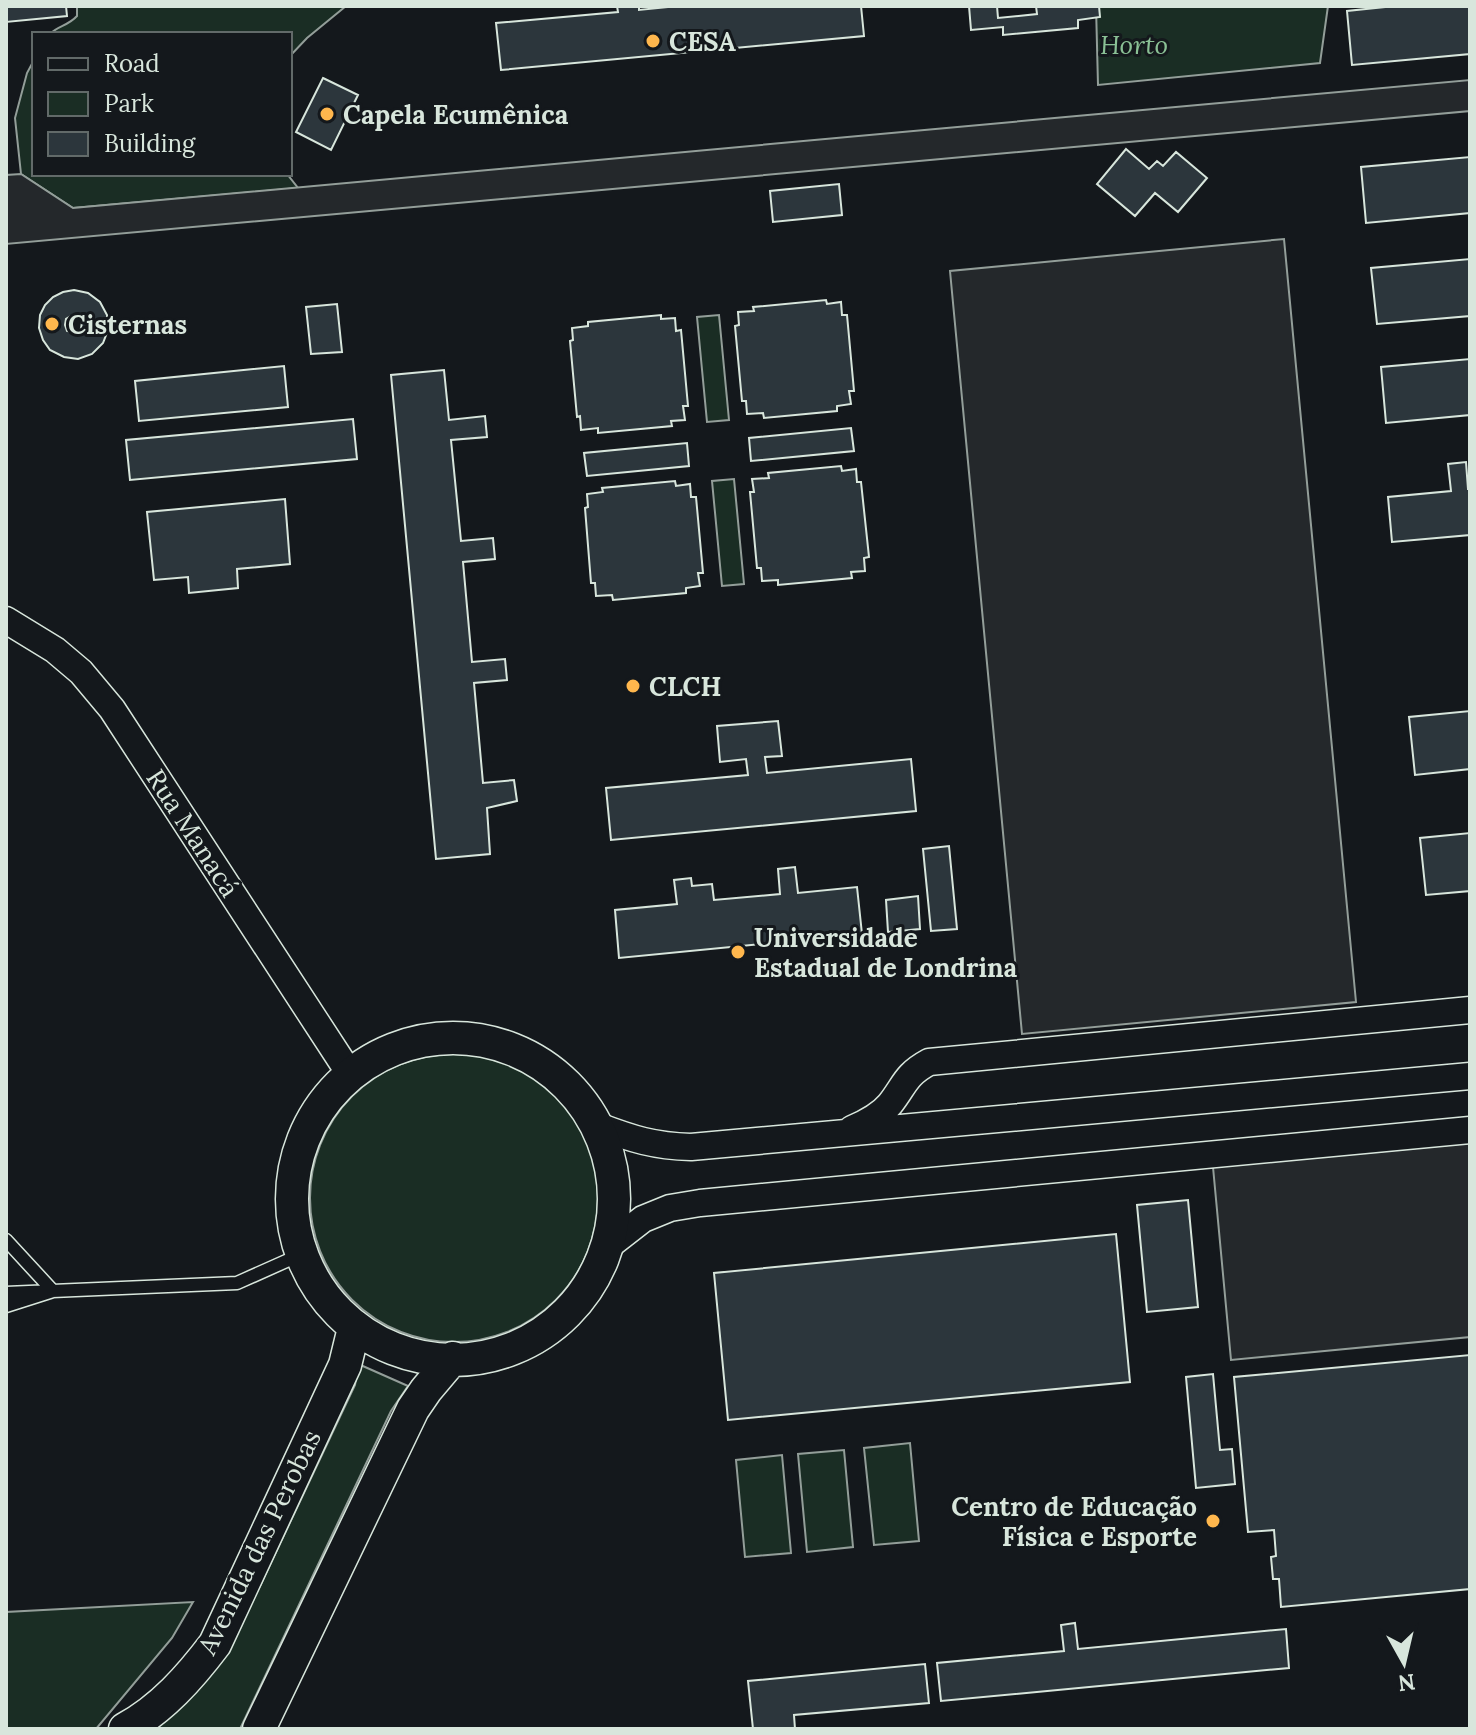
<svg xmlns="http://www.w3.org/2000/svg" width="1476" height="1735" font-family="Lora,serif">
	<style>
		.green { fill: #1a2d24; stroke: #939e99; stroke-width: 2 }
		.parking { fill: #24282b; stroke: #939e99; stroke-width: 2 }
		.building { fill: #2c363c; stroke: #d8e6dc; stroke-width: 2; fill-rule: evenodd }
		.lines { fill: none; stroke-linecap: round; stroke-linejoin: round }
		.service-casing { stroke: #d8e6dc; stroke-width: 15 }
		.minor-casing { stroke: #d8e6dc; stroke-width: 29 }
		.tertiary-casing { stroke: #d8e6dc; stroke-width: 35 }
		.service { stroke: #14181c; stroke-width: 12 }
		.minor { stroke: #14181c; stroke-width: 26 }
		.tertiary { stroke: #14181c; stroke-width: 32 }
		.poi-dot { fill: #ffb74d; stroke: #14181c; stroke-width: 3 }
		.labels { text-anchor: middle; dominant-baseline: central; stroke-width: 6; stroke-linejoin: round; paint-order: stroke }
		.poi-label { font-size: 26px; font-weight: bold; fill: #d8e6dc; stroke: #14181c; text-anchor: start }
		.park-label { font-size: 26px; font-style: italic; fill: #8ac095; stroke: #14181c }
		.street-label { font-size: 26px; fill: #d8e6dc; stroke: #14181c }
	</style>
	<rect width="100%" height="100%" fill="#14181c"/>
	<path class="green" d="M 77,6 L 346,6 L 307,38 L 290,56 L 290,34 L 50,34 C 57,26 68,26 77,16 Z
		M 1096,6 L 1328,6 L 1320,63 L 1098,85 Z
		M 34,60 L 34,174 L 287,174 L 298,188 L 73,208 L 21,174 L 15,118 L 27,73 Z
		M 719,315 L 729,420 L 707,422 L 697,317 Z
		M 734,479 L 744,584 L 722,586 L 712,481 Z
		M310 1198a144 144 0 1 1 288 0a144 144 0 1 1-288 0Z
		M 356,1363 L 408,1386 L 391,1411 L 240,1729 L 148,1729 L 225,1647 L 260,1586 L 355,1385 L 357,1373 Z
		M 910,1443 L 919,1541 L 874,1545 L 864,1448 Z
		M 844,1450 L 853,1547 L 807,1552 L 798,1454 Z
		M 782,1455 L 791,1553 L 745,1557 L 736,1460 Z
		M 193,1602 L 172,1638 L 96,1729 L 6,1729 L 6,1612 Z"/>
	<path class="parking" d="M 1470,80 L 1470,111 L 6,244 L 6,175 L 21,174 L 73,208 Z
		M 1284,239 L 1356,1002 L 1022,1034 L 950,271 Z
		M 1470,1143 L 1470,1337 L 1231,1360 L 1213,1167 Z"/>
	<path class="building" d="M 6,6 L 66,6 L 67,16 L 6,22 Z
		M 617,6 L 639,6 L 639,10 L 678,6 L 861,6 L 864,36 L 501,70 L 496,23 L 618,12 Z
		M 969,6 L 997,6 L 998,18 L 1037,14 L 1036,6 L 1099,6 L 1100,17 L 1078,20 L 1078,28 L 1003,35 L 1003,27 L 971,30 Z
		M 1395,6 L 1470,6 L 1470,54 L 1352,65 L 1347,11 Z
		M 323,78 L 358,95 L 331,150 L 296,132 Z
		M 1126,149 L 1149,169 L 1157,161 L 1163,166 L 1176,152 L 1207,178 L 1178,212 L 1155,193 L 1135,216 L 1097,184 Z
		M 1470,157 L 1470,213 L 1366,223 L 1361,167 Z
		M 839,184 L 842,215 L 773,222 L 770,191 Z
		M 1470,259 L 1470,316 L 1377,324 L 1371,268 Z
		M 74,290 L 88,293 L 100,302 L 107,315 L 108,330 L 103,343 L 92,354 L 78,359 L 64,357 L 50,350 L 43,340 L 39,328 L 40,315 L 45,305 L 53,297 L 63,292 ZM 73,315 L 81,319 L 82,322 L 81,329 L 75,333 L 67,331 L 65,325 L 66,319 Z
		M 826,300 L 827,304 L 841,302 L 842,315 L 847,315 L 854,391 L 849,391 L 851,404 L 837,406 L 837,411 L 764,418 L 763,413 L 747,414 L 746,401 L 742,401 L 735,326 L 739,325 L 738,312 L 754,311 L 753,307 Z
		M 337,304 L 342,352 L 311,354 L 306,307 Z
		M 661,315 L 661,319 L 675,318 L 676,331 L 681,330 L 688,406 L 683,406 L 685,420 L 671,421 L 672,426 L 598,433 L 598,428 L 581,430 L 580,416 L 577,417 L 570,341 L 573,340 L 572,328 L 588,326 L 588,322 Z
		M 1470,359 L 1470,415 L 1386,423 L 1381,367 Z
		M 284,366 L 288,407 L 139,421 L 135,381 Z
		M 444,370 L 449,420 L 485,416 L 487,437 L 451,440 L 461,541 L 493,538 L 495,559 L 463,562 L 472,662 L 505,659 L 507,680 L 474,683 L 483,783 L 514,780 L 517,801 L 487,808 L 490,854 L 436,859 L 391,375 Z
		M 353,419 L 357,459 L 130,480 L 126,440 Z
		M 851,428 L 854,451 L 751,461 L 749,438 Z
		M 687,443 L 689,466 L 587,476 L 584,453 Z
		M 1466,462 L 1468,489 L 1470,489 L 1470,535 L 1392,542 L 1388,497 L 1451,491 L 1448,464 Z
		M 841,466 L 842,471 L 856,469 L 857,482 L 861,482 L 869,557 L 864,558 L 865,571 L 851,572 L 852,578 L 778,585 L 778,580 L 762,581 L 761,568 L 757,568 L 750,492 L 754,492 L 752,479 L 769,478 L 768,473 Z
		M 675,481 L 676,486 L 690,484 L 691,497 L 696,497 L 703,573 L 698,573 L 700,586 L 686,588 L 686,593 L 613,600 L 612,595 L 596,596 L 595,583 L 591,583 L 585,508 L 588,507 L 587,494 L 603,492 L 602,488 Z
		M 285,499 L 290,564 L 237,569 L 238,588 L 189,593 L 188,577 L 154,580 L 147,512 Z
		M 1470,711 L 1470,769 L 1415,775 L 1409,717 Z
		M 778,721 L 782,756 L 765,757 L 767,773 L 911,759 L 916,811 L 611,840 L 606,788 L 748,775 L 746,759 L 720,762 L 717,726 Z
		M 1470,833 L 1470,891 L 1426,895 L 1420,838 Z
		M 949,846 L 957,929 L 931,931 L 923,849 Z
		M 795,867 L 798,893 L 857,887 L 862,934 L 619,958 L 615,910 L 677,904 L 674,880 L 691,878 L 692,886 L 712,884 L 714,900 L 780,894 L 778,869 Z
		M 918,896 L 920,929 L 888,932 L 886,900 Z
		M 1188,1200 L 1198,1307 L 1147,1312 L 1137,1205 Z
		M 1116,1234 L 1130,1382 L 728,1420 L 714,1273 Z
		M 1470,1355 L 1470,1589 L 1281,1607 L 1279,1579 L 1273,1579 L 1271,1557 L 1276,1556 L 1274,1530 L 1248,1532 L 1234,1377 Z
		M 1213,1374 L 1220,1450 L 1232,1449 L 1235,1484 L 1196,1488 L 1186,1377 Z
		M 1075,1623 L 1078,1649 L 1286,1629 L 1289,1668 L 941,1701 L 937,1663 L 1064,1651 L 1061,1625 Z
		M 925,1664 L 929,1703 L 794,1715 L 795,1729 L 753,1729 L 748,1681 Z"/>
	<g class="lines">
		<defs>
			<path id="service" d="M 6,1240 L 53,1291 L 6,1306
				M 6,1293 L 237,1283 L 302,1254"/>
			<path id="minor" d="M 6,620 L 55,650 L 81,672 L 112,709 L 350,1074
				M 598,1126 C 632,1139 654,1146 691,1147 L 1470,1076
				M 852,1129 C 866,1123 880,1116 890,1104 C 905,1085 905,1075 929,1062 L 1470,1010
				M 607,1247 L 643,1219 L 670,1208 L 700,1203 L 1470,1130"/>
			<path id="tertiary" d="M292 1199a161 161 0 1 1 322 0a161 161 0 1 1-322 0Z
				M 125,1729 C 162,1709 190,1677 215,1644 L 345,1365 L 354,1328
				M 259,1729 L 413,1409 L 426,1390 L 453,1358"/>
		</defs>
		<use href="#service" class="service-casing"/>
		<use href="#minor" class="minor-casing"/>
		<use href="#tertiary" class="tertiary-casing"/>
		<use href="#service" class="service"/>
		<use href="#minor" class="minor"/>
		<use href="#tertiary" class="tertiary"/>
	</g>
	<g class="poi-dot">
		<circle cx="653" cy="41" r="8"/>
		<circle cx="327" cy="114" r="8"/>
		<circle cx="52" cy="324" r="8"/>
		<circle cx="633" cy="686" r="8"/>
		<circle cx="738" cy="952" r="8"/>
		<circle cx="1213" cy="1521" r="8"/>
	</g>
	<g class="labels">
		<g class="poi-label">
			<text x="669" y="41">CESA</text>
			<text x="343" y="114">Capela Ecumênica</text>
			<text x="68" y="324">Cisternas</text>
			<text x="649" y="686">CLCH</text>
			<text x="754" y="937">Universidade<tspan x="754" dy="30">Estadual de Londrina</tspan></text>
			<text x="1197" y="1506" text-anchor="end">Centro de Educação<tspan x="1197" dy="30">Física e Esporte</tspan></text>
		</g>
		<g class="park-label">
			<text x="1134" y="44">Horto</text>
		</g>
		<g class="street-label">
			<text transform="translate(193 833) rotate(57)">Rua Manacá</text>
			<text transform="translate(259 1542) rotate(-64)">Avenida das Perobas</text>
		</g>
	</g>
	<rect width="1476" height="1735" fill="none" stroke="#d8e6dc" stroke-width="16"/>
	<rect x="32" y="32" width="260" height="144" fill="#14181c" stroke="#626a69" stroke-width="2"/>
	<rect x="48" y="58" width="40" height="12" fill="#14181c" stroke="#626a69" stroke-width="2"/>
	<text x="104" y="72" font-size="24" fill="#d8e6dc">Road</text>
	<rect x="48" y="92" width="40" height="24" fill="#1a2d24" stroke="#626a69" stroke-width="2"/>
	<text x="104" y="112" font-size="24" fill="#d8e6dc">Park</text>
	<rect x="48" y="132" width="40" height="24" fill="#2c363c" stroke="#626a69" stroke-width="2"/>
	<text x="104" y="152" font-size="24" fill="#d8e6dc">Building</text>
	<g transform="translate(1404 1663) rotate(172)" stroke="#14181c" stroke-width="6" paint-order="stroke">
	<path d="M0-6L14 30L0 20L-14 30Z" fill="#d8e6dc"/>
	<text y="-12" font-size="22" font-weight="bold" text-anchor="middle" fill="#d8e6dc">N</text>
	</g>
</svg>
